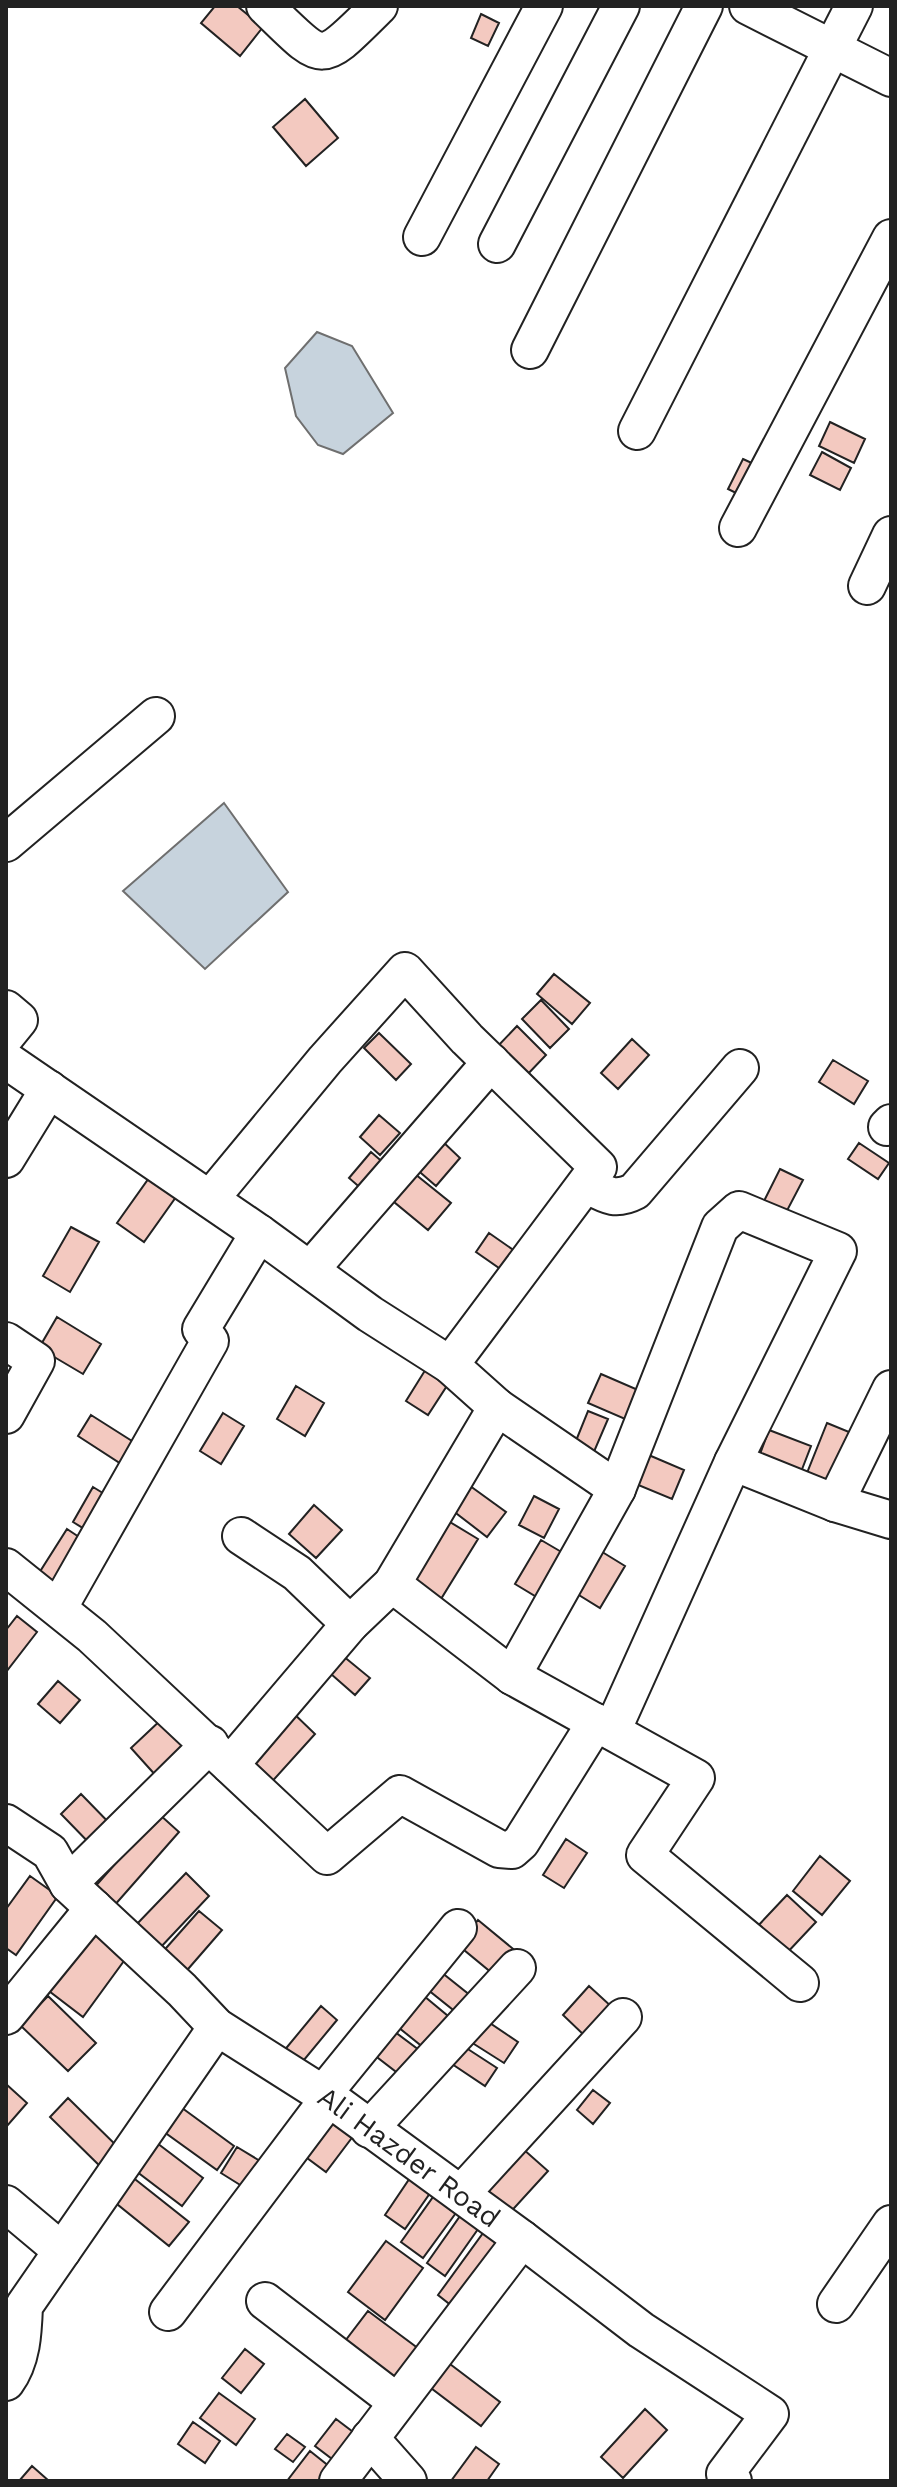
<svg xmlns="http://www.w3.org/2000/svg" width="897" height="2487" font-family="'Work Sans',sans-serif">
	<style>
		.water { fill: #c7d3dd; stroke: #6f6f6f; stroke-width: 2 }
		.building { fill: #f3c9c0; stroke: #222; stroke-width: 2 }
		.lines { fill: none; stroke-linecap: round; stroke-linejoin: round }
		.minor-casing { stroke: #222; stroke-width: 40 }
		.minor { stroke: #fff; stroke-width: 36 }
		.labels { text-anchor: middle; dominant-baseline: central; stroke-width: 6; stroke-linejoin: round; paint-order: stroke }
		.street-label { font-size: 28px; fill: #222; stroke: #fff }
	</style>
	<rect width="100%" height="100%" fill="#fff"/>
	<path class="water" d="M 317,332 L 352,346 L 393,413 L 343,454 L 318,445 L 296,416 L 285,368 Z
		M 224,803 L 288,892 L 205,969 L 123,891 Z"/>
	<path class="building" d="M 215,6 L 237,6 L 263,27 L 240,56 L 201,23 Z
		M 481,14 L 499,23 L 488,46 L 471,38 Z
		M 305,99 L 338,138 L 306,166 L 273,127 Z
		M 830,422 L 865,439 L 854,463 L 819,446 Z
		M 822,452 L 851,468 L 840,490 L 810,475 Z
		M 743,459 L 765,469 L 750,500 L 728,489 Z
		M 554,974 L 590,1003 L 572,1024 L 537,994 Z
		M 541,1000 L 569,1029 L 550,1048 L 522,1019 Z
		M 517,1026 L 546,1055 L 525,1077 L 496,1048 Z
		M 379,1033 L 411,1064 L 396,1080 L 364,1048 Z
		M 632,1039 L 649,1055 L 618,1089 L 601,1073 Z
		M 833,1060 L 868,1081 L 854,1104 L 819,1082 Z
		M 379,1115 L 400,1133 L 380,1155 L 360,1137 Z
		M 440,1139 L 460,1158 L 436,1186 L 414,1167 Z
		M 859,1143 L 889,1163 L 878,1179 L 848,1159 Z
		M 371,1152 L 393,1171 L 371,1197 L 349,1178 Z
		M 780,1169 L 803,1180 L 780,1224 L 758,1213 Z
		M 410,1170 L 451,1203 L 428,1230 L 388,1197 Z
		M 149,1178 L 176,1197 L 144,1242 L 117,1223 Z
		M 71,1227 L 99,1242 L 70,1292 L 43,1276 Z
		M 489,1233 L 522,1256 L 509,1275 L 476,1252 Z
		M 57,1317 L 101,1344 L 83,1374 L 39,1348 Z
		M 429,1364 L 452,1378 L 428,1415 L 406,1401 Z
		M 601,1374 L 645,1393 L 632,1422 L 588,1403 Z
		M 296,1386 L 324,1403 L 305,1436 L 277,1419 Z
		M 588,1411 L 608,1419 L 590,1461 L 571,1453 Z
		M 223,1413 L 244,1426 L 221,1464 L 200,1451 Z
		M 91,1415 L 143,1448 L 129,1469 L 78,1436 Z
		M 827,1423 L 854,1434 L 832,1489 L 805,1478 Z
		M 769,1430 L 811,1446 L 799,1477 L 757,1462 Z
		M 644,1453 L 684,1470 L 672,1499 L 631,1482 Z
		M 466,1483 L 506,1512 L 487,1537 L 448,1507 Z
		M 93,1487 L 111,1498 L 91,1533 L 73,1522 Z
		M 534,1496 L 559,1509 L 544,1538 L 519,1525 Z
		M 314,1505 L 342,1530 L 316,1558 L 289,1534 Z
		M 440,1516 L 478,1539 L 436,1607 L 399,1584 Z
		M 67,1529 L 85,1541 L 52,1593 L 34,1581 Z
		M 541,1540 L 570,1557 L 545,1602 L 515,1584 Z
		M 599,1550 L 625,1566 L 600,1608 L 574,1592 Z
		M 17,1616 L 37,1632 L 6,1672 L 6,1630 Z
		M 337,1651 L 370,1678 L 355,1695 L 323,1667 Z
		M 58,1681 L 80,1700 L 60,1723 L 38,1704 Z
		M 288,1708 L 315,1734 L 268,1786 L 240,1761 Z
		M 164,1717 L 191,1747 L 158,1778 L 131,1748 Z
		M 81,1794 L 119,1833 L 98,1852 L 61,1814 Z
		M 159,1814 L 179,1832 L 113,1907 L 93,1889 Z
		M 566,1839 L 587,1853 L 564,1888 L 543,1875 Z
		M 820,1856 L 850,1881 L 822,1915 L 793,1891 Z
		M 186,1873 L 209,1896 L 159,1949 L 135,1926 Z
		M 30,1876 L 58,1896 L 16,1955 L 6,1948 L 6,1909 Z
		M 787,1895 L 816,1922 L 784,1956 L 755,1929 Z
		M 199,1911 L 222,1930 L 182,1976 L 159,1956 Z
		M 478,1920 L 518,1953 L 498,1978 L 458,1945 Z
		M 95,1929 L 129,1954 L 83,2017 L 49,1991 Z
		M 436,1968 L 471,1996 L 457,2013 L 422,1985 Z
		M 589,1986 L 613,2008 L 586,2037 L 563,2015 Z
		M 418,1991 L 454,2021 L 429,2052 L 393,2023 Z
		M 48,1996 L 96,2043 L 68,2071 L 20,2025 Z
		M 321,2006 L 337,2020 L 294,2072 L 278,2058 Z
		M 478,2015 L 518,2042 L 504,2063 L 463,2037 Z
		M 387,2026 L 427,2056 L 408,2081 L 369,2051 Z
		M 457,2042 L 497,2068 L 485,2086 L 446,2060 Z
		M 6,2084 L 27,2103 L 7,2126 L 6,2124 Z
		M 593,2090 L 610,2103 L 593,2124 L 577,2110 Z
		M 68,2098 L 125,2154 L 107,2173 L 50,2117 Z
		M 178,2105 L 234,2146 L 217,2170 L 160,2129 Z
		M 331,2117 L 354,2135 L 326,2172 L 303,2155 Z
		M 153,2140 L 203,2178 L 182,2206 L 132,2168 Z
		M 514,2141 L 548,2171 L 505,2218 L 472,2188 Z
		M 237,2147 L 270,2167 L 253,2193 L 221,2173 Z
		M 414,2172 L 435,2186 L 405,2229 L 385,2215 Z
		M 131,2176 L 189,2222 L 169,2246 L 112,2200 Z
		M 438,2190 L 461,2206 L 423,2258 L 401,2242 Z
		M 465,2209 L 483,2222 L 445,2276 L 427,2263 Z
		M 486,2229 L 506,2244 L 457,2310 L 438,2295 Z
		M 386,2241 L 423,2268 L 385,2320 L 348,2292 Z
		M 368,2311 L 423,2352 L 395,2390 L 339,2349 Z
		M 245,2349 L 264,2364 L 241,2393 L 222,2378 Z
		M 446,2361 L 500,2402 L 481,2426 L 427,2385 Z
		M 219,2393 L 255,2419 L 236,2445 L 200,2418 Z
		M 645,2409 L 667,2430 L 623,2478 L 601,2457 Z
		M 336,2419 L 361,2438 L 340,2465 L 315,2446 Z
		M 193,2422 L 220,2441 L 205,2463 L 178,2444 Z
		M 287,2434 L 305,2447 L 293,2462 L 275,2449 Z
		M 476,2447 L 499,2464 L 487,2481 L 451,2481 Z
		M 310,2451 L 335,2471 L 327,2481 L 287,2481 Z
		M 32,2466 L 49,2481 L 19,2481 Z"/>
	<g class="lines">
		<defs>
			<g id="minor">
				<path d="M 265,6 C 326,65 318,66 379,6"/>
				<path d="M 748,6 L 891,78"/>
				<path d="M 422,237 L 544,6"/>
				<path d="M 497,244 L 621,6"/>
				<path d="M 530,350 L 704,6"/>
				<path d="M 637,431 L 854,6"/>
				<path d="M 738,528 L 891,238"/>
				<path d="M 867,586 L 891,535"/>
				<path d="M 6,843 L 156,716"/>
				<path d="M 6,1009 L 19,1020 L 6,1036"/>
				<path d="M 6,1060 L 259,1233 L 370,1314 L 450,1365 L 497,1407"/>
				<path d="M 887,1127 L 891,1123"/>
				<path d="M 6,1159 L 49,1089"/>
				<path d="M 586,1184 C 605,1194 614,1202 635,1191 L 740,1068"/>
				<path d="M 210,1199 L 325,1060 L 405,971 L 467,1039 L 598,1167 L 450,1365"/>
				<path d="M 310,1270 L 491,1062"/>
				<path d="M 6,1341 L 36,1361 L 6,1415"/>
				<path d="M 733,1462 L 835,1503 L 891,1520"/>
				<path d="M 835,1503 L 891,1389"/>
				<path d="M 241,1536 L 297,1573 L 350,1624"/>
				<path d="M 6,1567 L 92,1636 L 327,1856 L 400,1794 L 499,1849 L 512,1850 L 521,1842 L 596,1722"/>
				<path d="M 392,1584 L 512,1676 L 696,1778 L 645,1855 L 800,1983"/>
				<path d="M 59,1607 L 210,1341 L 201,1329 L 259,1233"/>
				<path d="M 512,1676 L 617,1489 L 720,1227 L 739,1210 L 838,1251 L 733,1462 L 612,1731"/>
				<path d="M 230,1765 L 350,1624 L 392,1584 L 497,1407 L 617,1489"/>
				<path id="s1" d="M 6,1823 L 50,1852 L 68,1884 L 182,1990 L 217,2027 L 329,2098 L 522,2239 L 641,2330 L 770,2414 L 725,2474 L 733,2481"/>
				<path d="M 68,1884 L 210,1744"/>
				<path d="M 6,2016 L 94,1908"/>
				<path d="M 323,2094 L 458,1928"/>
				<path d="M 369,2129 L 517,1968"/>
				<path d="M 461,2194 L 623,2017"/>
				<path d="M 6,2204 L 62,2251"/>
				<path d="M 265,2301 L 397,2402"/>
				<path d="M 836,2304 L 891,2224"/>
				<path d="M 168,2312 L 329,2098"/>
				<path d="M 6,2382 C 22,2360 23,2333 24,2306 L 217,2027"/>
				<path d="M 370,2438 L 408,2481"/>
				<path d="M 338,2481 L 522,2239"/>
			</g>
		</defs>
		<use href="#minor" class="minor-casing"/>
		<use href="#minor" class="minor"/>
	</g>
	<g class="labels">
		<g class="street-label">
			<text stroke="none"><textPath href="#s1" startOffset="528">Ali Hazder Road</textPath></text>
		</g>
	</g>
	<rect width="897" height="2487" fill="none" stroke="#222222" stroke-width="16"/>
</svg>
